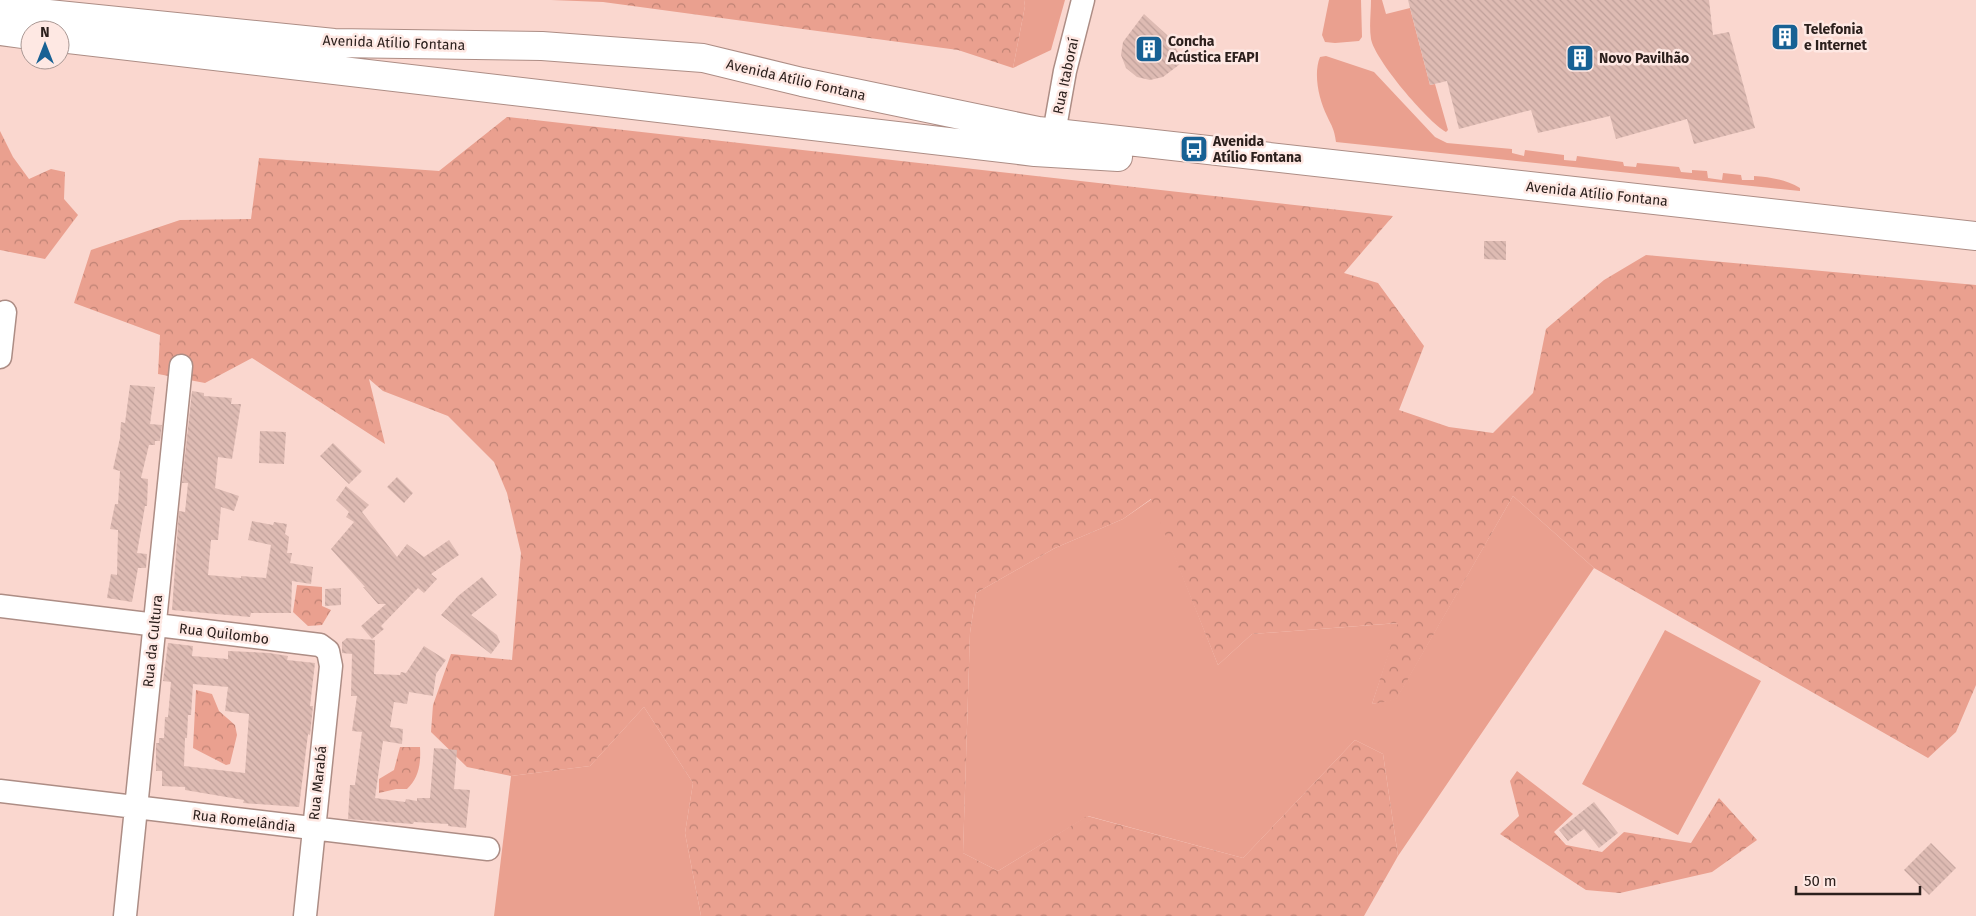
<svg xmlns="http://www.w3.org/2000/svg" width="1976" height="916" font-family="'Fira Sans',sans-serif">
	<style>
		.green { fill: #eaa08f }
		.forest { fill: url(#forest-crowns) }
		.building { fill: url(#building-back-hatch); fill-rule: evenodd }
		.lines { fill: none; stroke-linecap: round; stroke-linejoin: round }
		.minor-casing { stroke: #ad8d85; stroke-width: 25 }
		.major-casing { stroke: #ad8d85; stroke-width: 30 }
		.minor { stroke: #fff; stroke-width: 22 }
		.major { stroke: #fff; stroke-width: 28 }
		.labels { text-anchor: middle; dominant-baseline: central; stroke-width: 5; stroke-linejoin: round; paint-order: stroke }
		.poi-label { font-size: 14px; font-weight: bold; fill: #2c201d; stroke: #fee8e3; text-anchor: start }
		.street-label { font-size: 14px; fill: #2c201d; stroke: #fee8e3 }
	</style>
	<defs>
		<pattern id="forest-crowns" width="20" height="18" patternUnits="userSpaceOnUse" patternTransform="scale(1.25)"><rect width="20" height="18" fill="#eaa08f"/><path d="M2 6a3 3 0 1 1 6 0M12 15a3 3 0 1 1 6 0" fill="none" stroke="#be8274"/></pattern>
		<pattern id="building-back-hatch" width="6" height="6" patternUnits="userSpaceOnUse" patternTransform="scale(1.25)"><rect width="6" height="6" fill="#debbb3"/><path d="M-1 5l2 2M0 0l6 6M5-1l2 2" fill="none" stroke="#bfa09a"/></pattern>
	</defs>
	<rect width="100%" height="100%" fill="#fad7cf"/>
	<path class="green" d="M 1024,0 L 1065,0 L 1051,50 L 1013,68 L 1025,6 Z
		M 1329,0 L 1361,0 L 1362,37 L 1359,41 L 1335,43 L 1325,42 L 1322,35 Z
		M 1371,0 L 1382,0 L 1386,14 L 1410,8 L 1430,85 L 1435,84 L 1448,130 L 1446,132 C 1427,121 1375,60 1371,39 C 1369,26 1371,13 1371,0 Z
		M 1326,56 L 1374,72 L 1435,137 L 1447,143 L 1512,149 L 1512,153 L 1524,156 L 1525,150 L 1564,155 L 1564,160 L 1576,161 L 1577,156 L 1623,162 L 1624,166 L 1636,167 L 1637,163 L 1679,167 L 1681,172 L 1692,173 L 1692,170 L 1707,171 L 1708,178 L 1722,180 L 1723,173 L 1741,175 L 1742,180 L 1754,180 L 1754,176 C 1771,177 1786,180 1800,188 L 1800,191 L 1336,142 C 1334,128 1332,127 1327,116 C 1319,100 1313,74 1320,57 Z
		M 1513,496 L 1594,568 L 1398,856 L 1383,754 L 1355,740 L 1243,858 L 1088,816 L 998,871 L 963,853 L 970,633 L 976,593 L 1055,548 L 1123,519 L 1152,499 L 1218,665 L 1252,634 L 1399,623 L 1372,704 L 1396,699 Z
		M 1665,630 L 1761,681 L 1678,835 L 1582,784 Z
		M 644,707 L 693,783 L 685,833 L 701,916 L 494,916 L 511,776 L 590,766 Z"/>
	<path class="forest" d="M 551,0 L 1024,0 L 1025,6 L 1013,68 L 958,50 L 603,2 Z
		M 507,117 L 1393,216 L 1344,273 L 1378,283 L 1424,346 L 1399,410 L 1449,427 L 1493,433 L 1533,393 L 1546,329 L 1604,280 L 1646,255 L 1976,285 L 1976,685 L 1956,732 L 1928,758 L 1594,568 L 1513,496 L 1396,700 L 1372,704 L 1398,623 L 1252,634 L 1218,665 L 1151,499 L 1123,519 L 1055,548 L 976,593 L 970,633 L 963,853 L 998,871 L 1087,816 L 1243,858 L 1355,740 L 1383,754 L 1398,856 L 1364,916 L 701,916 L 685,833 L 693,783 L 644,707 L 590,766 L 511,776 L 467,767 L 431,732 L 433,705 L 451,654 L 512,660 L 521,553 L 507,493 L 494,462 L 448,416 L 383,391 L 369,379 L 385,444 L 252,358 L 205,383 L 158,374 L 160,335 L 74,303 L 91,250 L 180,220 L 251,219 L 259,158 L 439,171 Z
		M 0,131 L 13,157 L 29,179 L 51,169 L 65,172 L 64,199 L 78,215 L 45,259 L 0,250 Z
		M 297,585 L 322,587 L 322,606 L 331,610 L 322,625 L 308,626 L 293,612 Z
		M 196,690 L 212,694 L 219,711 L 235,725 L 237,735 L 230,764 L 226,765 L 193,748 Z
		M 400,747 L 420,747 C 421,763 419,778 407,789 L 396,789 L 379,793 L 379,779 L 394,770 Z
		M 1517,771 L 1573,814 L 1554,832 L 1566,845 L 1602,852 L 1624,832 L 1691,843 L 1719,798 L 1757,840 L 1712,872 L 1620,893 L 1586,890 L 1500,834 L 1519,816 L 1510,781 Z"/>
	<path class="building" d="M 1408,0 L 1709,0 L 1713,35 L 1729,32 L 1755,128 L 1694,144 L 1687,119 L 1616,139 L 1610,116 L 1538,133 L 1531,110 L 1459,129 L 1447,81 L 1430,85 Z
		M 1144,14 L 1167,35 L 1184,61 L 1163,77 L 1150,80 L 1137,77 L 1126,68 L 1121,55 L 1123,42 Z
		M 1484,241 L 1506,241 L 1506,260 L 1484,259 Z
		M 130,385 L 155,387 L 150,424 L 162,425 L 160,441 L 155,441 L 155,445 L 149,445 L 141,478 L 148,479 L 147,506 L 145,506 L 137,553 L 147,554 L 146,568 L 138,568 L 132,602 L 107,598 L 111,574 L 117,575 L 118,530 L 110,529 L 115,504 L 118,504 L 120,471 L 113,469 L 120,438 L 121,422 L 125,423 Z
		M 192,391 L 204,393 L 204,396 L 232,398 L 231,404 L 241,404 L 232,459 L 218,457 L 215,488 L 239,496 L 234,511 L 221,507 L 218,540 L 211,540 L 208,575 L 241,578 L 241,576 L 266,578 L 271,545 L 248,540 L 252,521 L 273,525 L 274,522 L 287,524 L 285,534 L 289,537 L 287,553 L 292,553 L 290,563 L 313,567 L 311,584 L 292,581 L 291,613 L 251,613 L 250,617 L 172,610 L 179,511 L 185,512 L 188,483 L 182,483 Z
		M 260,431 L 286,432 L 284,464 L 259,463 Z
		M 333,443 L 362,471 L 349,484 L 320,456 Z
		M 397,477 L 413,493 L 404,503 L 387,487 Z
		M 346,486 L 369,505 L 362,512 L 397,557 L 407,544 L 424,557 L 449,540 L 459,555 L 431,574 L 437,579 L 424,593 L 418,588 L 381,626 L 384,629 L 372,639 L 361,626 L 386,604 L 378,604 L 363,587 L 365,587 L 331,549 L 354,522 L 346,517 L 349,512 L 336,500 Z
		M 482,577 L 497,595 L 471,615 L 497,635 L 500,642 L 491,654 L 441,615 L 458,596 Z
		M 341,588 L 341,605 L 325,606 L 325,589 Z
		M 347,638 L 375,640 L 374,674 L 400,675 L 401,672 L 406,673 L 424,646 L 446,660 L 436,674 L 433,696 L 409,692 L 407,704 L 394,702 L 390,727 L 403,729 L 402,744 L 383,741 L 375,798 L 405,802 L 406,799 L 417,801 L 417,798 L 430,798 L 434,748 L 457,750 L 454,789 L 470,790 L 466,828 L 448,826 L 448,824 L 414,822 L 413,824 L 348,819 L 350,785 L 355,785 L 362,732 L 352,731 L 357,696 L 351,696 L 352,654 L 342,653 L 342,642 Z
		M 168,643 L 193,646 L 192,656 L 228,659 L 228,651 L 269,653 L 288,656 L 287,660 L 315,663 L 310,706 L 313,706 L 310,735 L 308,734 L 299,807 L 243,803 L 244,800 L 185,790 L 185,787 L 162,786 L 162,771 L 156,771 L 156,743 L 159,743 L 159,738 L 164,738 L 165,717 L 168,717 L 171,682 L 163,681 ZM 193,684 L 228,687 L 225,711 L 249,714 L 245,773 L 184,766 L 185,738 L 187,738 L 188,715 L 191,715 Z
		M 1594,802 L 1618,833 L 1599,848 L 1584,829 L 1568,841 L 1559,830 Z
		M 1931,843 L 1956,868 L 1929,895 L 1904,870 Z"/>
	<g class="lines">
		<defs>
			<path id="minor" d="M 1051,150 L 1065,71 L 1083,0
				M 0,357 L 5,312
				M 0,606 L 320,645 L 328,651 L 331,666 L 305,916
				M 0,791 L 488,849
				M 125,916 L 181,366"/>
			<path id="major" d="M 0,9 L 334,43 L 542,46 L 703,58 L 802,82 L 1038,131 L 1976,236
				M 0,31 L 30,35
				M 60,38 L 1035,152 L 1118,157"/>
		</defs>
		<use href="#minor" class="minor-casing"/>
		<use href="#major" class="major-casing"/>
		<use href="#minor" class="minor"/>
		<use href="#major" class="major"/>
	</g>
	<defs>
		<symbol id="building-square" viewBox="-11 -11 22 22"><rect x="-9" y="-9" width="18" height="18" rx="4" fill="#176194" stroke="#fee8e3"/><path d="M-4-6H4V6H1V3H-1V6H-4ZM-2.5-4.3h1.7v1.8h-1.7ZM.8-4.3h1.7v1.8H.8ZM-2.5-1h1.7V.8h-1.7ZM.8-1h1.7V.8H.8Z" fill="#fff"/></symbol>
		<symbol id="bus-square" viewBox="-11 -11 22 22"><rect x="-9" y="-9" width="18" height="18" rx="4" fill="#176194" stroke="#fee8e3"/><path d="M-5-6H5V4H4V6H2V4H-2V6H-4V4H-5ZM-3.5-4V0h7V-4ZM-3.5 1.2v1.5H-2V1.2ZM2 1.2v1.5H3.5V1.2Z" fill="#fff"/></symbol>
	</defs>
	<g fill-rule="evenodd">
		<use href="#building-square" x="1769" y="21" width="32" height="32"/>
		<use href="#building-square" x="1133" y="33" width="32" height="32"/>
		<use href="#building-square" x="1564" y="42" width="32" height="32"/>
		<use href="#bus-square" x="1178" y="133" width="32" height="32"/>
	</g>
	<g class="labels">
		<g class="poi-label">
			<text x="1804" y="29">Telefonia<tspan x="1804" dy="16">e Internet</tspan></text>
			<text x="1168" y="41">Concha<tspan x="1168" dy="16">Acústica EFAPI</tspan></text>
			<text x="1599" y="58">Novo Pavilhão</text>
			<text x="1213" y="141">Avenida<tspan x="1213" dy="16">Atílio Fontana</tspan></text>
		</g>
		<g class="street-label">
			<text transform="translate(394 43) rotate(2)">Avenida Atílio Fontana</text>
			<text transform="translate(1066 76) rotate(-78)">Rua Itaboraí</text>
			<text transform="translate(796 80) rotate(13)">Avenida Atílio Fontana</text>
			<text transform="translate(1597 194) rotate(6)">Avenida Atílio Fontana</text>
			<text transform="translate(224 634) rotate(7)">Rua Quilombo</text>
			<text transform="translate(153 641) rotate(-84)">Rua da Cultura</text>
			<text transform="translate(318 783) rotate(-84)">Rua Marabá</text>
			<text transform="translate(244 821) rotate(7)">Rua Romelândia</text>
		</g>
	</g>
	<g transform="translate(45 45)"><circle r="24" fill="#fee8e3" stroke="#aa9894"/>
	<path d="M0-4L9 19L0 12L-9 19Z" fill="#176194"/>
	<text y="-8" font-size="14" font-weight="bold" text-anchor="middle" fill="#2c201d">N</text>
	</g>
	<path d="M1796 886v8h124v-8" fill="none" stroke="#2c201d" stroke-width="2.5"/>
	<text x="1804" y="886" font-size="15" fill="#2c201d" stroke="#fee8e3" stroke-width="4" paint-order="stroke">50 m</text>
</svg>
